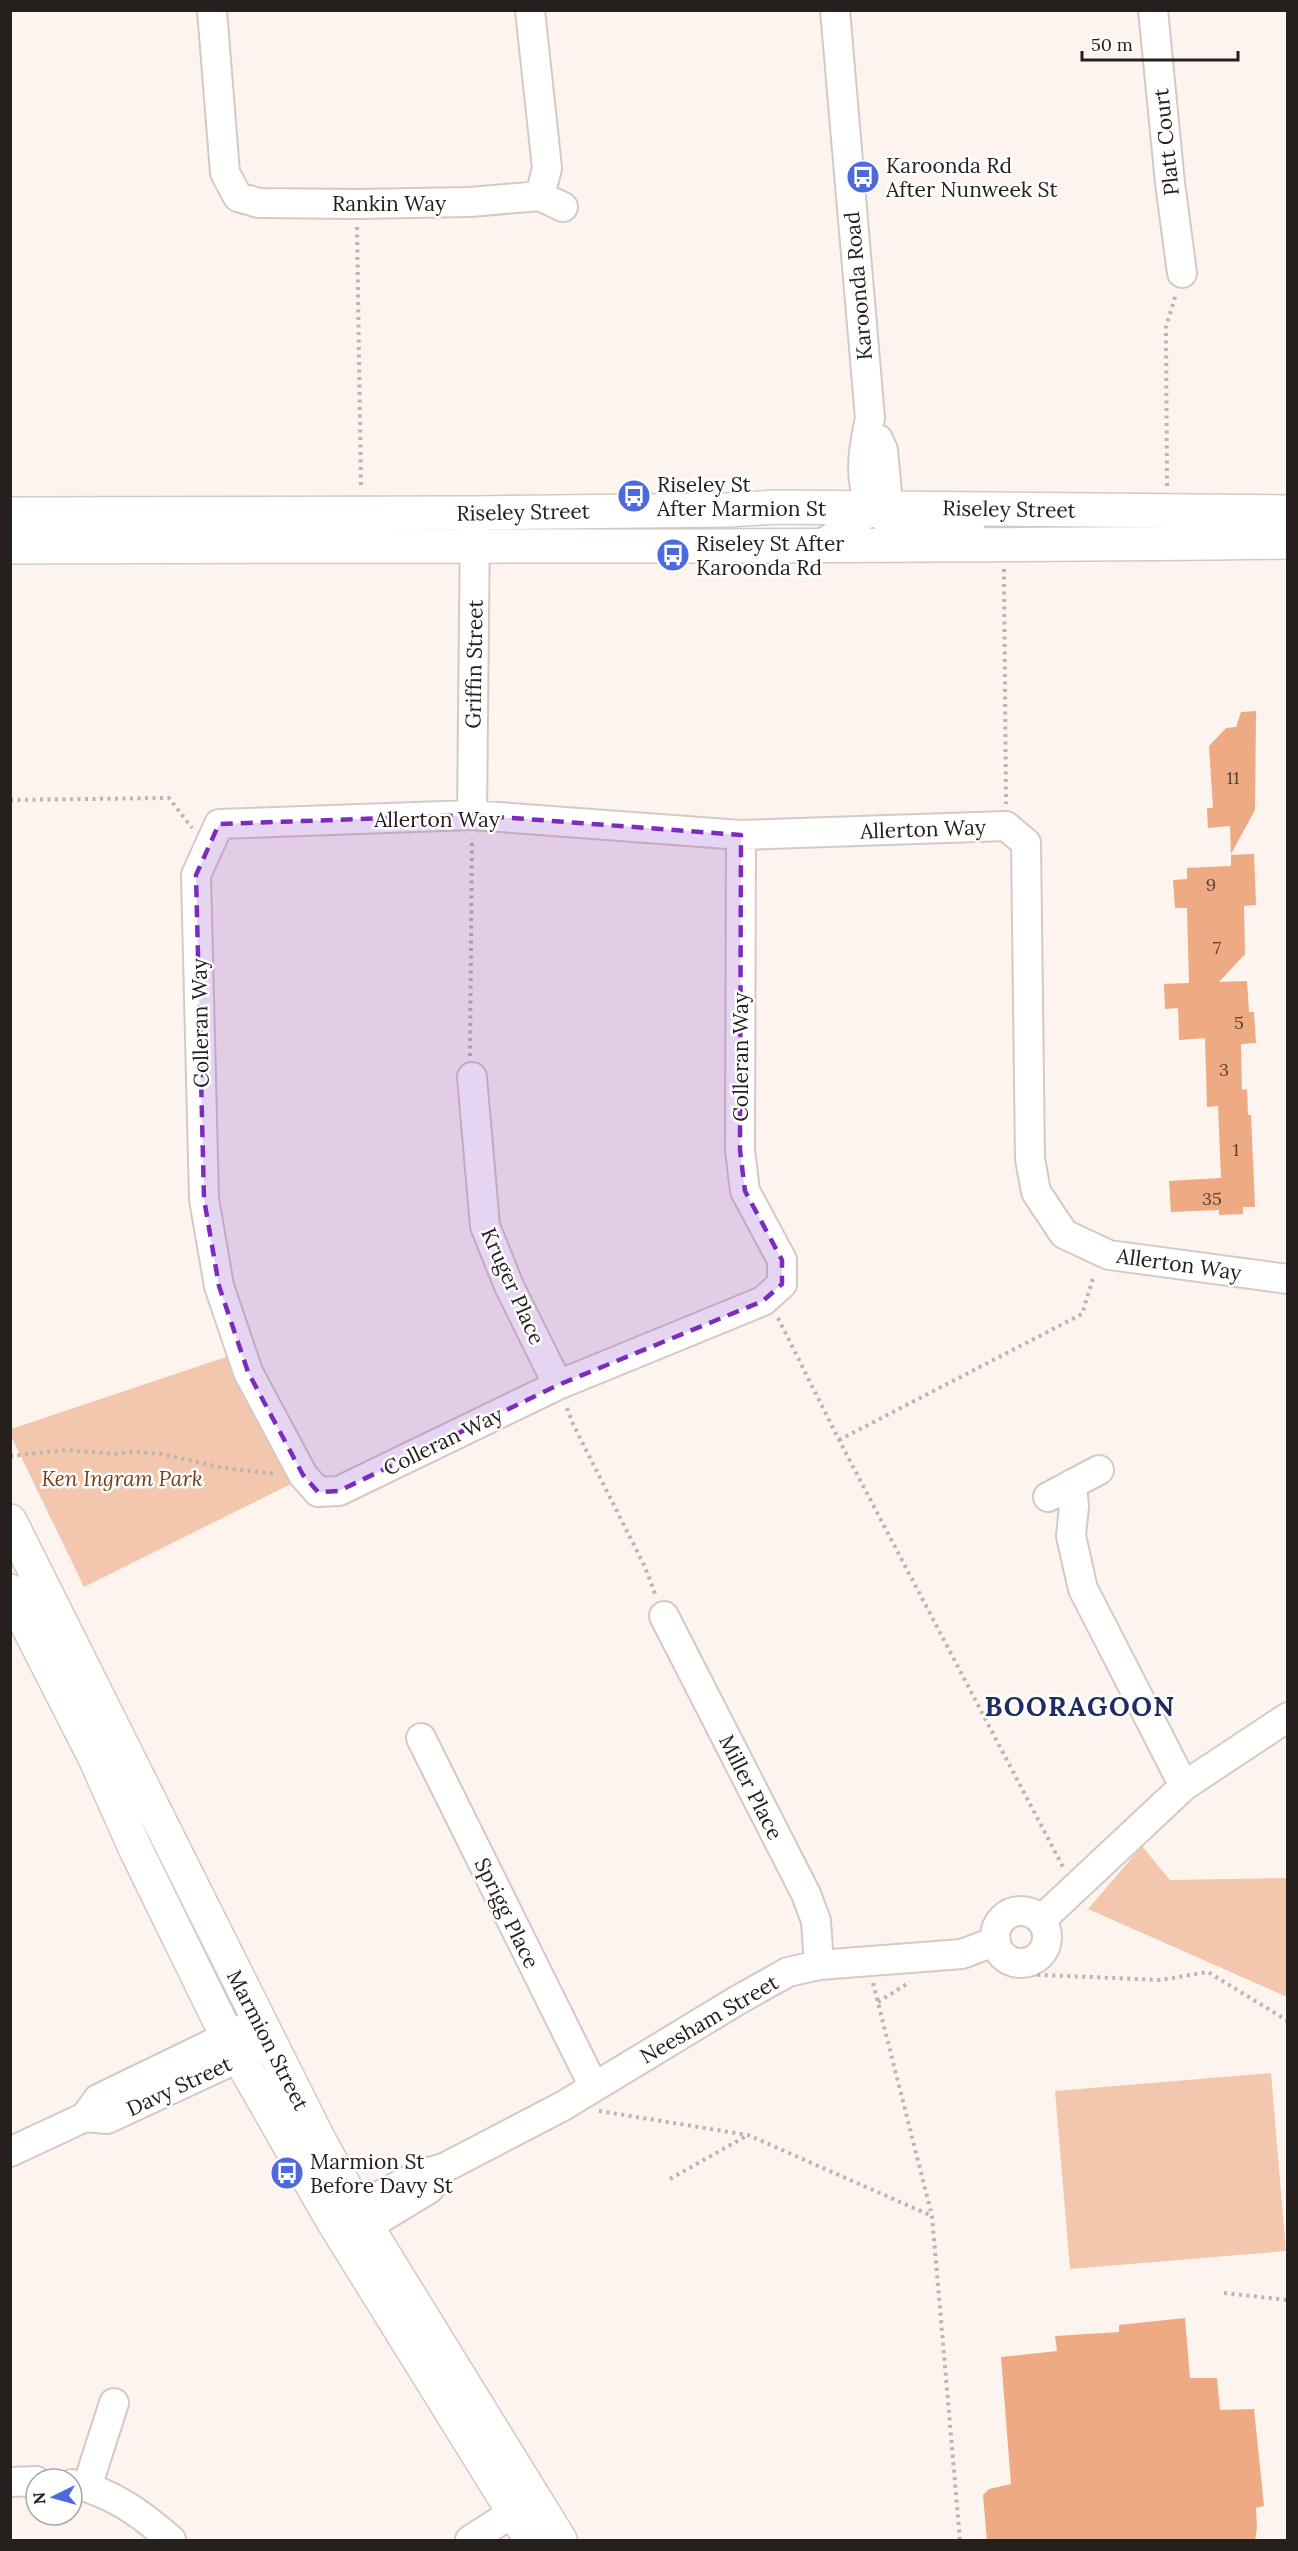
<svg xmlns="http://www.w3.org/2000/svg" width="1298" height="2551" font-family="Lora,serif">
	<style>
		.green { fill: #f3c7ae }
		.building { fill: #edaa83 }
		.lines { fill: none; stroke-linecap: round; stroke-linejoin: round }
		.minor-casing { stroke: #d5c9c3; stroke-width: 32 }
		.major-casing { stroke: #d5c9c3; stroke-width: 36 }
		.highway-casing { stroke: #d5c9c3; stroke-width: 36 }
		.path { stroke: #bcb4b0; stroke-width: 4; stroke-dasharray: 3 4.5; stroke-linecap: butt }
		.minor { stroke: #fff; stroke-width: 28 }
		.major { stroke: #fff; stroke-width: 33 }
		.highway { stroke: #fff; stroke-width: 33 }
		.marked { fill: #7b2cbf; fill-opacity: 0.2; stroke: #7b2cbf; stroke-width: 4.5; stroke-dasharray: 12 8; stroke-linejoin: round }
		.labels { text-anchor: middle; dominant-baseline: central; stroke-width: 5; stroke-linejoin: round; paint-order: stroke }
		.number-label { font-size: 18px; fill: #574237 }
		.street-label { font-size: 21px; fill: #25201e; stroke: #fff }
		.poi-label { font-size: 21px; fill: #25201e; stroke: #fff; text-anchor: start }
		.park-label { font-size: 21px; font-style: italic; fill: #7a3d13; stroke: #fff }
		.district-label { font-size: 27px; font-weight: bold; letter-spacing: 1.5px; fill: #1f2c64; stroke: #fff }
	</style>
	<rect width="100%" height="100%" fill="#fdf4ef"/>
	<path class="green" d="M 229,1356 L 293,1483 L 84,1587 L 11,1436 L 11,1429 Z
		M 1142,1846 L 1170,1880 L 1287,1878 L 1287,1997 L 1088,1909 Z
		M 1271,2073 L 1286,2251 L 1070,2269 L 1055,2091 Z"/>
	<path class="building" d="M 1256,711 L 1255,810 L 1231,854 L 1230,826 L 1208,828 L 1207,808 L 1213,808 L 1209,746 L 1226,728 L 1236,727 L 1241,712 Z
		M 1254,854 L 1256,905 L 1244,906 L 1245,954 L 1219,982 L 1247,981 L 1249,1012 L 1254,1012 L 1256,1043 L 1241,1044 L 1242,1090 L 1247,1089 L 1248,1115 L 1251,1115 L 1255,1207 L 1243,1207 L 1243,1214 L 1219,1215 L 1219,1210 L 1171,1212 L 1169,1181 L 1221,1178 L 1218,1106 L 1207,1107 L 1205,1038 L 1179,1040 L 1178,1008 L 1165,1009 L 1164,984 L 1189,983 L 1187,908 L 1175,908 L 1173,880 L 1187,879 L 1187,868 L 1231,866 L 1231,855 Z
		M 1185,2318 L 1190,2378 L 1217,2378 L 1220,2410 L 1254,2409 L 1264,2506 L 1256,2508 L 1257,2527 L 1255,2541 L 987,2541 L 983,2495 L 989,2489 L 1011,2484 L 1001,2357 L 1057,2351 L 1055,2336 L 1119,2332 L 1119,2325 Z"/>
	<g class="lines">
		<defs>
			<path id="minor" d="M 212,10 L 225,173 L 238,197 L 259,203 L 356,204 L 470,202 L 540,196 L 563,207
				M 530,10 L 547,168 L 540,196
				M 835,10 L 870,418 C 865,442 859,470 867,495 C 872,508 885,518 895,528 L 968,530 L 971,532
				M 1153,10 L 1170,183 L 1182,273
				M 822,544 L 875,508 L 887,493 L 883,450 L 878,439
				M 472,815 L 475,523
				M 741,835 L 740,1150 L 745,1191 L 782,1260 L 782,1284 L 763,1301 L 558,1385 L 339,1491 L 318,1492 L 303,1475 L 248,1372 L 219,1286 L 204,1199 L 196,875 L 219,824 L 472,815 L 741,835 L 1006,826 L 1026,843 L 1030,1159 L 1036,1192 L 1064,1234 L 1109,1255 L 1288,1279
				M 472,1077 L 485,1226 L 509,1286 L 558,1385
				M 1072,1484 L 1074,1506 L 1071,1536 L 1083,1589 L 1184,1786
				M 1048,1497 L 1099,1470
				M 664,1616 L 806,1894 L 816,1921 L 819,1965
				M 421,1738 L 594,2087
				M995 1937a26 26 0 1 1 52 0a26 26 0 1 1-52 0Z
				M 1041,1920 L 1184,1786 L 1288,1717
				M 85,2117 L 107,2119 L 270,2043
				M 10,2152 L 85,2117 L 98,2099 L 259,2021
				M 337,2218 L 421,2174 L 444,2168 L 563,2106 L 738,2000 L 788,1972 L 819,1965 L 962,1954 L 996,1941
				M 348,2238 L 429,2189 L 436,2180
				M 10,2482 L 36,2481
				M 72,2484 C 110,2491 142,2514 171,2540
				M 87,2487 L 114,2403
				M 470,2540 L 533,2500"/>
			<path id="major" d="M 10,1521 L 319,2140 L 367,2227 L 560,2540
				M 10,1591 L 95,1758 L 136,1850 L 227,2036 L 333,2221 L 531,2540"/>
			<path id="highway" d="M 10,514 L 475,513 L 727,510 L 776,507 L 1288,512
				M 10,547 C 436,545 862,548 1288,542"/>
		</defs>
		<use href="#minor" class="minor-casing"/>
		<use href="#major" class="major-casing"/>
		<use href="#highway" class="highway-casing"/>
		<path class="path" d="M 357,227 L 361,489
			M 1167,486 L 1166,327 L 1176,294
			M 1004,569 L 1006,804
			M 10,800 L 169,798 L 192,828
			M 470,1056 L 472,838
			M 778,1318 L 839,1440 L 1063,1867
			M 567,1408 L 573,1424 L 645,1567 L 656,1596
			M 839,1440 L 1082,1314 L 1094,1275
			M 10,1456 L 66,1450 L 115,1454 L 132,1452 L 161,1454 L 224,1468 L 276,1474
			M 1019,1962 L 1037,1975 L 1067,1976 L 1160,1980 L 1208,1972 L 1288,2021
			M 873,1983 L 932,2216 L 960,2540
			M 878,2002 L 910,1982
			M 599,2111 L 748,2135 L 932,2216
			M 670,2179 L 748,2135
			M 1224,2293 L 1288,2300"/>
		<use href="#minor" class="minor"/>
		<use href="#major" class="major"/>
		<use href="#highway" class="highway"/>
	</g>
	<path class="marked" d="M 472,815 L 741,835 L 740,1150 L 745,1191 L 782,1260 L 782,1284 L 763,1301 L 558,1385 L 339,1491 L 318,1492 L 303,1475 L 248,1372 L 219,1286 L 204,1199 L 196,875 L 219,824 Z"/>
	<defs>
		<symbol id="bus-disc" viewBox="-11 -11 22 22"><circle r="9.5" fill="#4d69de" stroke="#fff"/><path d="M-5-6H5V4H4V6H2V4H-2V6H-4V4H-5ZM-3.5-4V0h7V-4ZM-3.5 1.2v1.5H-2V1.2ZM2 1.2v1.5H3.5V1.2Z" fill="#fff"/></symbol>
	</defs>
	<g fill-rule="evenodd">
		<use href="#bus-disc" x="844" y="158" width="38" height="38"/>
		<use href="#bus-disc" x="615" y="477" width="38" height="38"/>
		<use href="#bus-disc" x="654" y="536" width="38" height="38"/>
		<use href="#bus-disc" x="268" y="2154" width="38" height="38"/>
	</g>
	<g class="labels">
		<g class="number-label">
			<text x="1233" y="777">11</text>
			<text x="1211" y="884">9</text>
			<text x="1217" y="947">7</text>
			<text x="1239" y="1022">5</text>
			<text x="1224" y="1069">3</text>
			<text x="1236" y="1149">1</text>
			<text x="1212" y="1198">35</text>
		</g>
		<g class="street-label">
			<text transform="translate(1166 142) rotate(-96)">Platt Court</text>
			<text x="389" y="203">Rankin Way</text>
			<text transform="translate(858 286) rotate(-95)">Karoonda Road</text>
			<text transform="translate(1009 509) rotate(1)">Riseley Street</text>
			<text transform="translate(523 512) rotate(-1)">Riseley Street</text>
			<text transform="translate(474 664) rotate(-89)">Griffin Street</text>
			<text x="437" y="819">Allerton Way</text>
			<text transform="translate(923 829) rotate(-2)">Allerton Way</text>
			<text transform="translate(200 1023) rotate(-91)">Colleran Way</text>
			<text transform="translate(740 1057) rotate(-90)">Colleran Way</text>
			<text transform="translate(1179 1264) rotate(8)">Allerton Way</text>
			<text transform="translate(513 1286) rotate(66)">Kruger Place</text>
			<text transform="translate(443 1441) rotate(-26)">Colleran Way</text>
			<text transform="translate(751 1787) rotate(63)">Miller Place</text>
			<text transform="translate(507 1913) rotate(64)">Sprigg Place</text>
			<text transform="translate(709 2019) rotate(-30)">Neesham Street</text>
			<text transform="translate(268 2040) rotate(63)">Marmion Street</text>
			<text transform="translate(179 2086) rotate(-25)">Davy Street</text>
		</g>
		<g class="poi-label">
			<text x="886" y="165">Karoonda Rd<tspan x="886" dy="24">After Nunweek St</tspan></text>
			<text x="657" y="484">Riseley St<tspan x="657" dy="24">After Marmion St</tspan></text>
			<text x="696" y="543">Riseley St After<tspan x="696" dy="24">Karoonda Rd</tspan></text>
			<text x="310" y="2161">Marmion St<tspan x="310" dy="24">Before Davy St</tspan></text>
		</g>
		<g class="park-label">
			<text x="122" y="1478">Ken Ingram Park</text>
		</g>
		<g class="district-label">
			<text x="1080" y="1706">BOORAGOON</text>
		</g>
	</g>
	<rect width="1298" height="2551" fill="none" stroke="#25201e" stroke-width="24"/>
	<g transform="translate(54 2497) rotate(265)"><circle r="28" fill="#ffffff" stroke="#a8a6a5" stroke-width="1.5"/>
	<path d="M0-4.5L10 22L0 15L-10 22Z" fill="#4d69de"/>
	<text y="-9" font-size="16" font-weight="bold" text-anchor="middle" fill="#25201e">N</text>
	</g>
	<path d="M1082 51v9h156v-9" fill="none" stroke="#25201e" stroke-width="3"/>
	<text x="1091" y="51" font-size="18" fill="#25201e" stroke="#ffffff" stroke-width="4.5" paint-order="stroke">50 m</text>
</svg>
